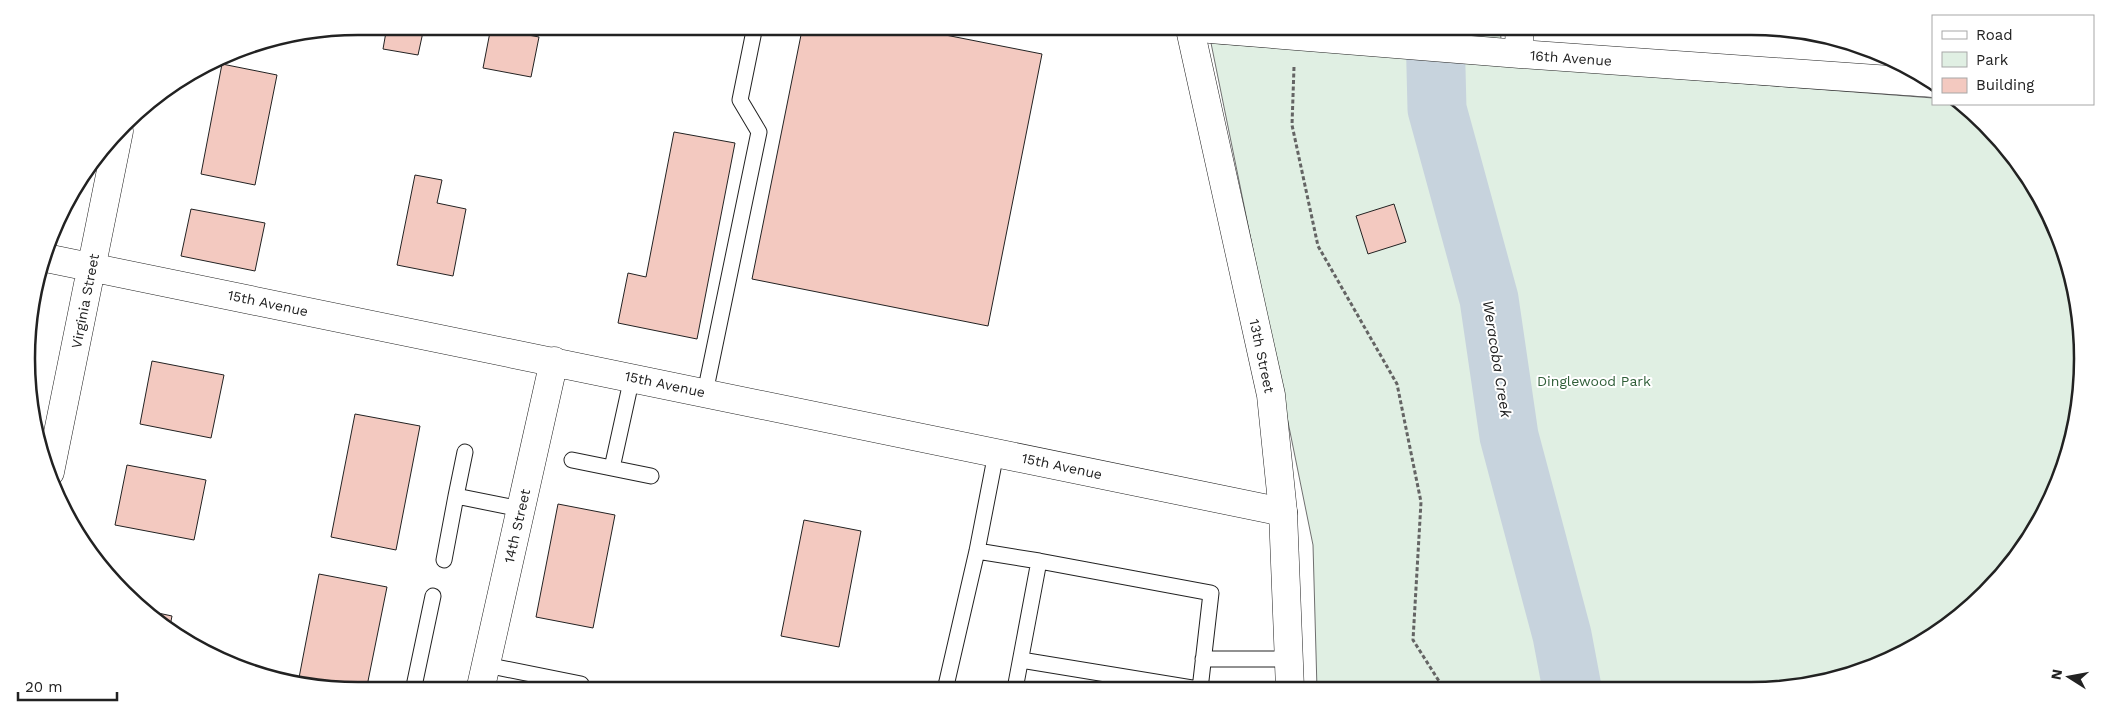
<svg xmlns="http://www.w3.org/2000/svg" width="2109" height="717" font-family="'Work Sans',sans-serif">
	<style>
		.green { fill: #e0efe3; stroke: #6f6f6f }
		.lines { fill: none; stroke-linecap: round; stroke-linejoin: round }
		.river { stroke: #c7d3dd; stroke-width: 59 }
		.building { fill: #f3c9c0; stroke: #222 }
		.service-casing { stroke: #222; stroke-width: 17 }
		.minor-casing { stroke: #222; stroke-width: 29 }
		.secondary-casing { stroke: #222; stroke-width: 29 }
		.path { stroke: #646464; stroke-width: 3; stroke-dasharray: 4 2.5; stroke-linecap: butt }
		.service { stroke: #fff; stroke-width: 15 }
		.minor { stroke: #fff; stroke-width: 28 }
		.secondary { stroke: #fff; stroke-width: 28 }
		.labels { text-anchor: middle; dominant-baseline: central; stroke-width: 4; stroke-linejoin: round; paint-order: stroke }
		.street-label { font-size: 14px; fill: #222; stroke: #fff }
		.park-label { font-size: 14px; fill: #2f5e38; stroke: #fff }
		.water-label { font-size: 15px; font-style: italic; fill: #222; stroke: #fff }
		.rim { fill: none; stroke: #222; stroke-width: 2.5 }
	</style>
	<rect width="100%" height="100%" fill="#fff"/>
	<path class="green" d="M 1500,27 L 1501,39 L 1388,28 Z
		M 1211,43 L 1933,98 L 1933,104 L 1962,104 L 2000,139 L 2038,192 L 2065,251 L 2080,315 L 2082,380 L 2072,444 L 2038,525 L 1970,608 L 1878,665 L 1794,688 L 1317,689 L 1313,545 Z"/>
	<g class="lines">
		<path class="river" d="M 1435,28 L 1437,109 L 1489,299 L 1509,436 L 1562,635 L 1572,688"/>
	</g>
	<path class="building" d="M 802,30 L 920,30 L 1042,54 L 988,326 L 752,279 Z
		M 386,32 L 423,32 L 418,55 L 383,49 Z
		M 490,32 L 512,32 L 539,37 L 531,77 L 483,68 Z
		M 222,64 L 277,75 L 255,185 L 201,174 Z
		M 674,132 L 735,143 L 697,339 L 618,323 L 628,273 L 646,277 Z
		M 415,175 L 442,180 L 437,203 L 466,209 L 453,276 L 397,265 Z
		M 1394,204 L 1406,242 L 1368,254 L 1356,216 Z
		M 191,209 L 265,223 L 255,271 L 181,256 Z
		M 152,361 L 224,375 L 211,438 L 140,424 Z
		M 355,414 L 420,426 L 396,550 L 331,537 Z
		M 127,465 L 206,480 L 194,540 L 115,525 Z
		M 558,504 L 615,515 L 593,628 L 536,617 Z
		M 804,520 L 861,531 L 839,647 L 781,636 Z
		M 319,574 L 387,587 L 366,691 L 298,683 Z
		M 144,610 L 172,616 L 169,631 Z"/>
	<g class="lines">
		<defs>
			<path id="service" d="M 705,393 L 759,132 L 740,100 L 754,31
				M 465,452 L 456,496 L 521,509
				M 572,460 L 651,476
				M 612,468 L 632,377
				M 977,551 L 1039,561 L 1015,689
				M 444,560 L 456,496
				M 1039,561 L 1211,593 L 1200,689
				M 1203,659 L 1289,659
				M 1021,660 L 1198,689
				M 486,665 L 581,684
				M 945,690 L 977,551 L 996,453
				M 413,691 L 433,596"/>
			<path id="minor" d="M 1519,27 L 1520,54
				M 1210,29 L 1520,54 L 1933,83
				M 46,258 L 1283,512
				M 50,472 L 119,131
				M 480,691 L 554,361"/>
			<path id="secondary" d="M 1190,29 L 1271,395 L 1283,512 L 1290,689"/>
		</defs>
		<use href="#service" class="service-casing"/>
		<use href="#minor" class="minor-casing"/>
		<use href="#secondary" class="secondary-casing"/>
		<path class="path" d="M 1294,67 L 1292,125 L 1318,246 L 1397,384 L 1421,502 L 1413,640 L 1444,689"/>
		<use href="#service" class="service"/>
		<use href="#minor" class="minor"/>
		<use href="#secondary" class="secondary"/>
	</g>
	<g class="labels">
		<g class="street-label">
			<text transform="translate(1571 58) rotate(4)">16th Avenue</text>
			<text transform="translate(85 301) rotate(-79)">Virginia Street</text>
			<text transform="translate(268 303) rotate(12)">15th Avenue</text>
			<text transform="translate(1262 356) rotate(78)">13th Street</text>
			<text transform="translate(665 384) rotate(12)">15th Avenue</text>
			<text transform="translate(1062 466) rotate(12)">15th Avenue</text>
			<text transform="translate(517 526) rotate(-77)">14th Street</text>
		</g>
		<g class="park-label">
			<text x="1594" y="381">Dinglewood Park</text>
		</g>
		<g class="water-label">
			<text transform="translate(1497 359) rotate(81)">Weracoba Creek</text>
		</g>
	</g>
	<path d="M0 0H2109V717H0ZM358 35H1751A323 323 0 0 1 2074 358V359A323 323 0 0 1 1751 682H358A323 323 0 0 1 35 359V358A323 323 0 0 1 358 35Z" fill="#fff" fill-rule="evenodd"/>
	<path class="rim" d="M358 35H1751A323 323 0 0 1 2074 358V359A323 323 0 0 1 1751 682H358A323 323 0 0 1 35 359V358A323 323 0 0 1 358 35Z"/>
	<rect x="1932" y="15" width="162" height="90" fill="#ffffff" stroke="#a7a7a7"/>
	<rect x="1942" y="31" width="25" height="8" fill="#ffffff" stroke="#a7a7a7"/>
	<text x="1976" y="40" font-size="15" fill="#222222">Road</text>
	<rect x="1942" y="52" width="25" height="15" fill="#e0efe3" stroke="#a7a7a7"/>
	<text x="1976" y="65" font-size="15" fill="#222222">Park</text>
	<rect x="1942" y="78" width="25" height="15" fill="#f3c9c0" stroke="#a7a7a7"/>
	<text x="1976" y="90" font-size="15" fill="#222222">Building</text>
	<g transform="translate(2069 677) rotate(281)" stroke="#ffffff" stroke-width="4" paint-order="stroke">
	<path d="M0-4L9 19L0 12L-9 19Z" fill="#222222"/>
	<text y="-8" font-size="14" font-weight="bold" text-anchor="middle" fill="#222222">N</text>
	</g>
	<path d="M18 692v8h99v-8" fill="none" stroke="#222222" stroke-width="2.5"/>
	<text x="25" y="692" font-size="15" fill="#222222" stroke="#ffffff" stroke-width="4" paint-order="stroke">20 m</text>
</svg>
